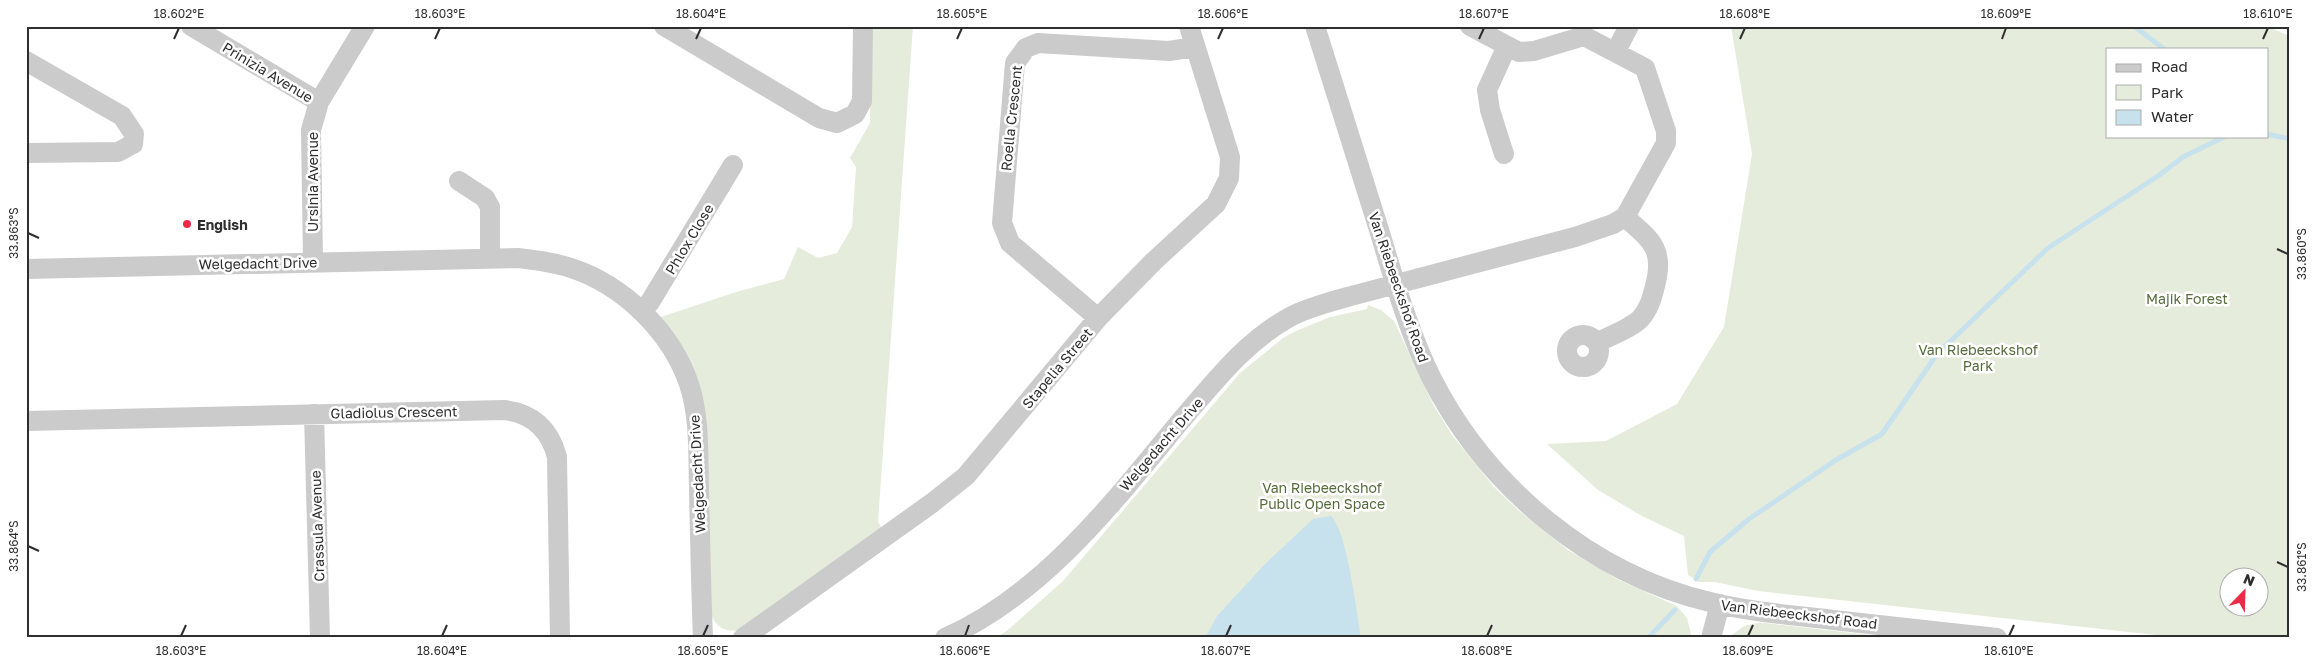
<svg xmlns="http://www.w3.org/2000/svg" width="2316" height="664" font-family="'Golos Text',sans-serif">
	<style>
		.green { fill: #e6ecdc; fill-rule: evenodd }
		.water { fill: #c7e1ed }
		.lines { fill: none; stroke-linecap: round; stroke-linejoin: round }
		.stream { stroke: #c7e1ed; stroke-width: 5 }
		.minor { stroke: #cbcbcb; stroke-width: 20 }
		.ticks { fill: none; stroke: #2e2e2e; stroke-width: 2 }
		.poi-dot { fill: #ea2c48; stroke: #fff; stroke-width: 2 }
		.labels { text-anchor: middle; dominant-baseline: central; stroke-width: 5; stroke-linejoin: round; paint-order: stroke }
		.street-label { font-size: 14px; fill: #2e2e2e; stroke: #fff }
		.poi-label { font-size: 14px; font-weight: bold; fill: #2e2e2e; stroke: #fff; text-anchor: start }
		.park-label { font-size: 14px; fill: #556c3a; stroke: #fff }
		.neatline { fill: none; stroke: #2e2e2e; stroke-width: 2 }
		.ticks-label { font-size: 12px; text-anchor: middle; fill: #2e2e2e }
	</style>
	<rect width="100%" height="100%" fill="#fff"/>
	<path class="green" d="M 871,26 L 913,26 L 878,522 L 882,528 L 740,630 C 725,633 715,627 711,613 L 683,348 L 661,317 L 736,292 L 784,279 L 798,247 L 818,258 L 837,253 L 852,227 L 856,167 L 850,158 L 870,123 Z
		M 1731,26 L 2266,26 L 2290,36 L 2290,638 L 2183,638 L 1758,591 L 1715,582 L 1699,582 L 1688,575 L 1684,536 L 1642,516 L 1598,490 L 1547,444 L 1606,441 L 1677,404 L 1724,327 L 1752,154 ZM 2107,49 L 2267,49 L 2267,136 L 2107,136 ZM 2258,576 L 2258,606 L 2228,606 L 2228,576 Z
		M 1368,305 L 1381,310 L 1394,321 L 1434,406 L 1452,435 L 1494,487 L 1518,510 L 1568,550 L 1619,580 L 1677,606 L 1687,618 L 1692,638 L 996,638 L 1009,629 L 1063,581 L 1240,373 L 1283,338 L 1296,331 L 1330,317 L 1367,309 Z
		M 1757,623 L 1764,623 L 1896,638 L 1728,638 L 1744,626 Z"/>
	<path class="water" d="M 1331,516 C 1347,530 1357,614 1361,638 L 1205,638 L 1217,616 L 1265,564 L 1313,519 Z"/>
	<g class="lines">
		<path class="stream" d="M 2134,26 L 2164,49
			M 2267,134 L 2290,139
			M 1696,579 L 1710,552 L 1749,519 L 1836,460 L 1882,434 L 1937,354 L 2048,248 L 2158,176 L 2183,157 L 2226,136
			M 1648,638 L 1675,610"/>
		<path class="minor" d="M 191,26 L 319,102
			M 664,26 L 819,118 L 837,123 L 855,114 L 862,101 L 863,26
			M 1315,26 C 1336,95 1358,164 1380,233 C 1395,283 1409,333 1432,379 C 1487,487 1591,574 1710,602 C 1750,612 1792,615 1833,620 C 1888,626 1943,632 1997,638
			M 1616,51 L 1629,26
			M 26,61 L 122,116 L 134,134 L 133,144 L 118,152 L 26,153
			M 1504,154 L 1490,110 L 1487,90 L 1507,46
			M 459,181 L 485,198 L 490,207 L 490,259
			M 313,262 L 311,130 L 319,102 L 365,26
			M 26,269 L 518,258 C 536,260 553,262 571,268 C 623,285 671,331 689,384 C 700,417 698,455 699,489 C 700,539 701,588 703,638
			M 642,311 L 650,302 L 733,165
			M 1098,318 L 1010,243 L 1002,223 L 1015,63 L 1026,48 L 1038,43 L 1169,51 L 1195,47
			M1567 351a16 16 0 1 1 32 0a16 16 0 1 1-32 0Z
			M 1597,343 C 1610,335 1631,329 1641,318 C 1649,309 1652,298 1655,286 C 1665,249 1651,240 1625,217
			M 314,414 L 320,638
			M 26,421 L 504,410 C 532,413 550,429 557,457 L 560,638
			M 743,638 L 932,503 L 966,476 L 1098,318 L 1154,261 L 1216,204 L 1229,178 L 1230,157 L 1189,26
			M 945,638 C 1042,595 1112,504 1178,424 C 1212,385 1244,342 1290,317 C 1309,307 1330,302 1351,296 L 1575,237 L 1613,224 L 1625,217 L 1666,143 L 1666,131 L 1645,68 L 1584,36 L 1534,51 L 1519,52 L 1470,26
			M 1711,638 L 1720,604"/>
	</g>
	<path class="ticks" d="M 174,39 L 179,28M 435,39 L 440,28M 696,39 L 701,28M 957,39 L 962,28M 1218,39 L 1223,28M 1479,39 L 1484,28M 1740,39 L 1745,28M 2002,39 L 2006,28M 2263,39 L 2268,28M 28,233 L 39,238M 2277,249 L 2288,254M 28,546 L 39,551M 2277,562 L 2288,567M 181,636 L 186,625M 442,636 L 447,625M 703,636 L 708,625M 965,636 L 969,625M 1226,636 L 1231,625M 1487,636 L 1492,625M 1748,636 L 1753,625M 2009,636 L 2014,625"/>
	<circle class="poi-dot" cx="187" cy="224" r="5"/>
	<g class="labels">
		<g class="street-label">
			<text transform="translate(268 72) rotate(31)">Prinizia Avenue</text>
			<text transform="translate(1011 118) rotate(-84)">Roella Crescent</text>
			<text transform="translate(312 182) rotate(-90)">Ursinia Avenue</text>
			<text transform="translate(689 239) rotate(-59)">Phlox Close</text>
			<text transform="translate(258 263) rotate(-1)">Welgedacht Drive</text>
			<text transform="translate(1399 287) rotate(71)">Van Riebeeckshof Road</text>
			<text transform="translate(1057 368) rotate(-50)">Stapelia Street</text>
			<text transform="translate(394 412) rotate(-1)">Gladiolus Crescent</text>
			<text transform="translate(1161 444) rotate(-49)">Welgedacht Drive</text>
			<text transform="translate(697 474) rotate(-93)">Welgedacht Drive</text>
			<text transform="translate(317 526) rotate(-92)">Crassula Avenue</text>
			<text transform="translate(1799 614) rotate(7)">Van Riebeeckshof Road</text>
		</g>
		<g class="poi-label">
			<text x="197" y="224">English</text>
		</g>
		<g class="park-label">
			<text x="2187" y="298">Majik Forest</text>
			<text x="1978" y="349">Van Riebeeckshof<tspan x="1978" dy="16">Park</tspan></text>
			<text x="1322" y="487">Van Riebeeckshof<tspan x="1322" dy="16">Public Open Space</tspan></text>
		</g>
	</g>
	<rect width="2316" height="664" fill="none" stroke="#ffffff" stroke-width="55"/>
	<rect x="2106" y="48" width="162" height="90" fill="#ffffff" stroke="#ababab"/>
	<rect x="2116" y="64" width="25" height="8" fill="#cbcbcb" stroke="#ababab"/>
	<text x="2151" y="72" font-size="15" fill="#2e2e2e">Road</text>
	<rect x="2116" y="85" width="25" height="15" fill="#e6ecdc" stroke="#ababab"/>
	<text x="2151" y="98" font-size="15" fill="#2e2e2e">Park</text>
	<rect x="2116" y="110" width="25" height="15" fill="#c7e1ed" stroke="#ababab"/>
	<text x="2151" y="122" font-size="15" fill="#2e2e2e">Water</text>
	<g transform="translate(2244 592) rotate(23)"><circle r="24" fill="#ffffff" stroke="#ababab"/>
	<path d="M0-4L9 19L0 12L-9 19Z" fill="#ea2c48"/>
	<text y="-8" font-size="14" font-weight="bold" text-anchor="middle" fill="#2e2e2e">N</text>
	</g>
	<rect x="28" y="28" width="2260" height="608" class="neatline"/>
	<g class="ticks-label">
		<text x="179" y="18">18.602°E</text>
		<text x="440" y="18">18.603°E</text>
		<text x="701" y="18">18.604°E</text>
		<text x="962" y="18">18.605°E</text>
		<text x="1223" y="18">18.606°E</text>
		<text x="1484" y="18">18.607°E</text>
		<text x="1745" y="18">18.608°E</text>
		<text x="2006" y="18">18.609°E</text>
		<text x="2268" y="18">18.610°E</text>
		<text transform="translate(14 233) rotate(-90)" y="4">33.863°S</text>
		<text transform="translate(2302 254) rotate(-90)" y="4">33.860°S</text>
		<text transform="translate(14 546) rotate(-90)" y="4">33.864°S</text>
		<text transform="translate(2302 567) rotate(-90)" y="4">33.861°S</text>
		<text x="181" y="655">18.603°E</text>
		<text x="442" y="655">18.604°E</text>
		<text x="703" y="655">18.605°E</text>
		<text x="965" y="655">18.606°E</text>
		<text x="1226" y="655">18.607°E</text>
		<text x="1487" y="655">18.608°E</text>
		<text x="1748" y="655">18.609°E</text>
		<text x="2009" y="655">18.610°E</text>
	</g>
</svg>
